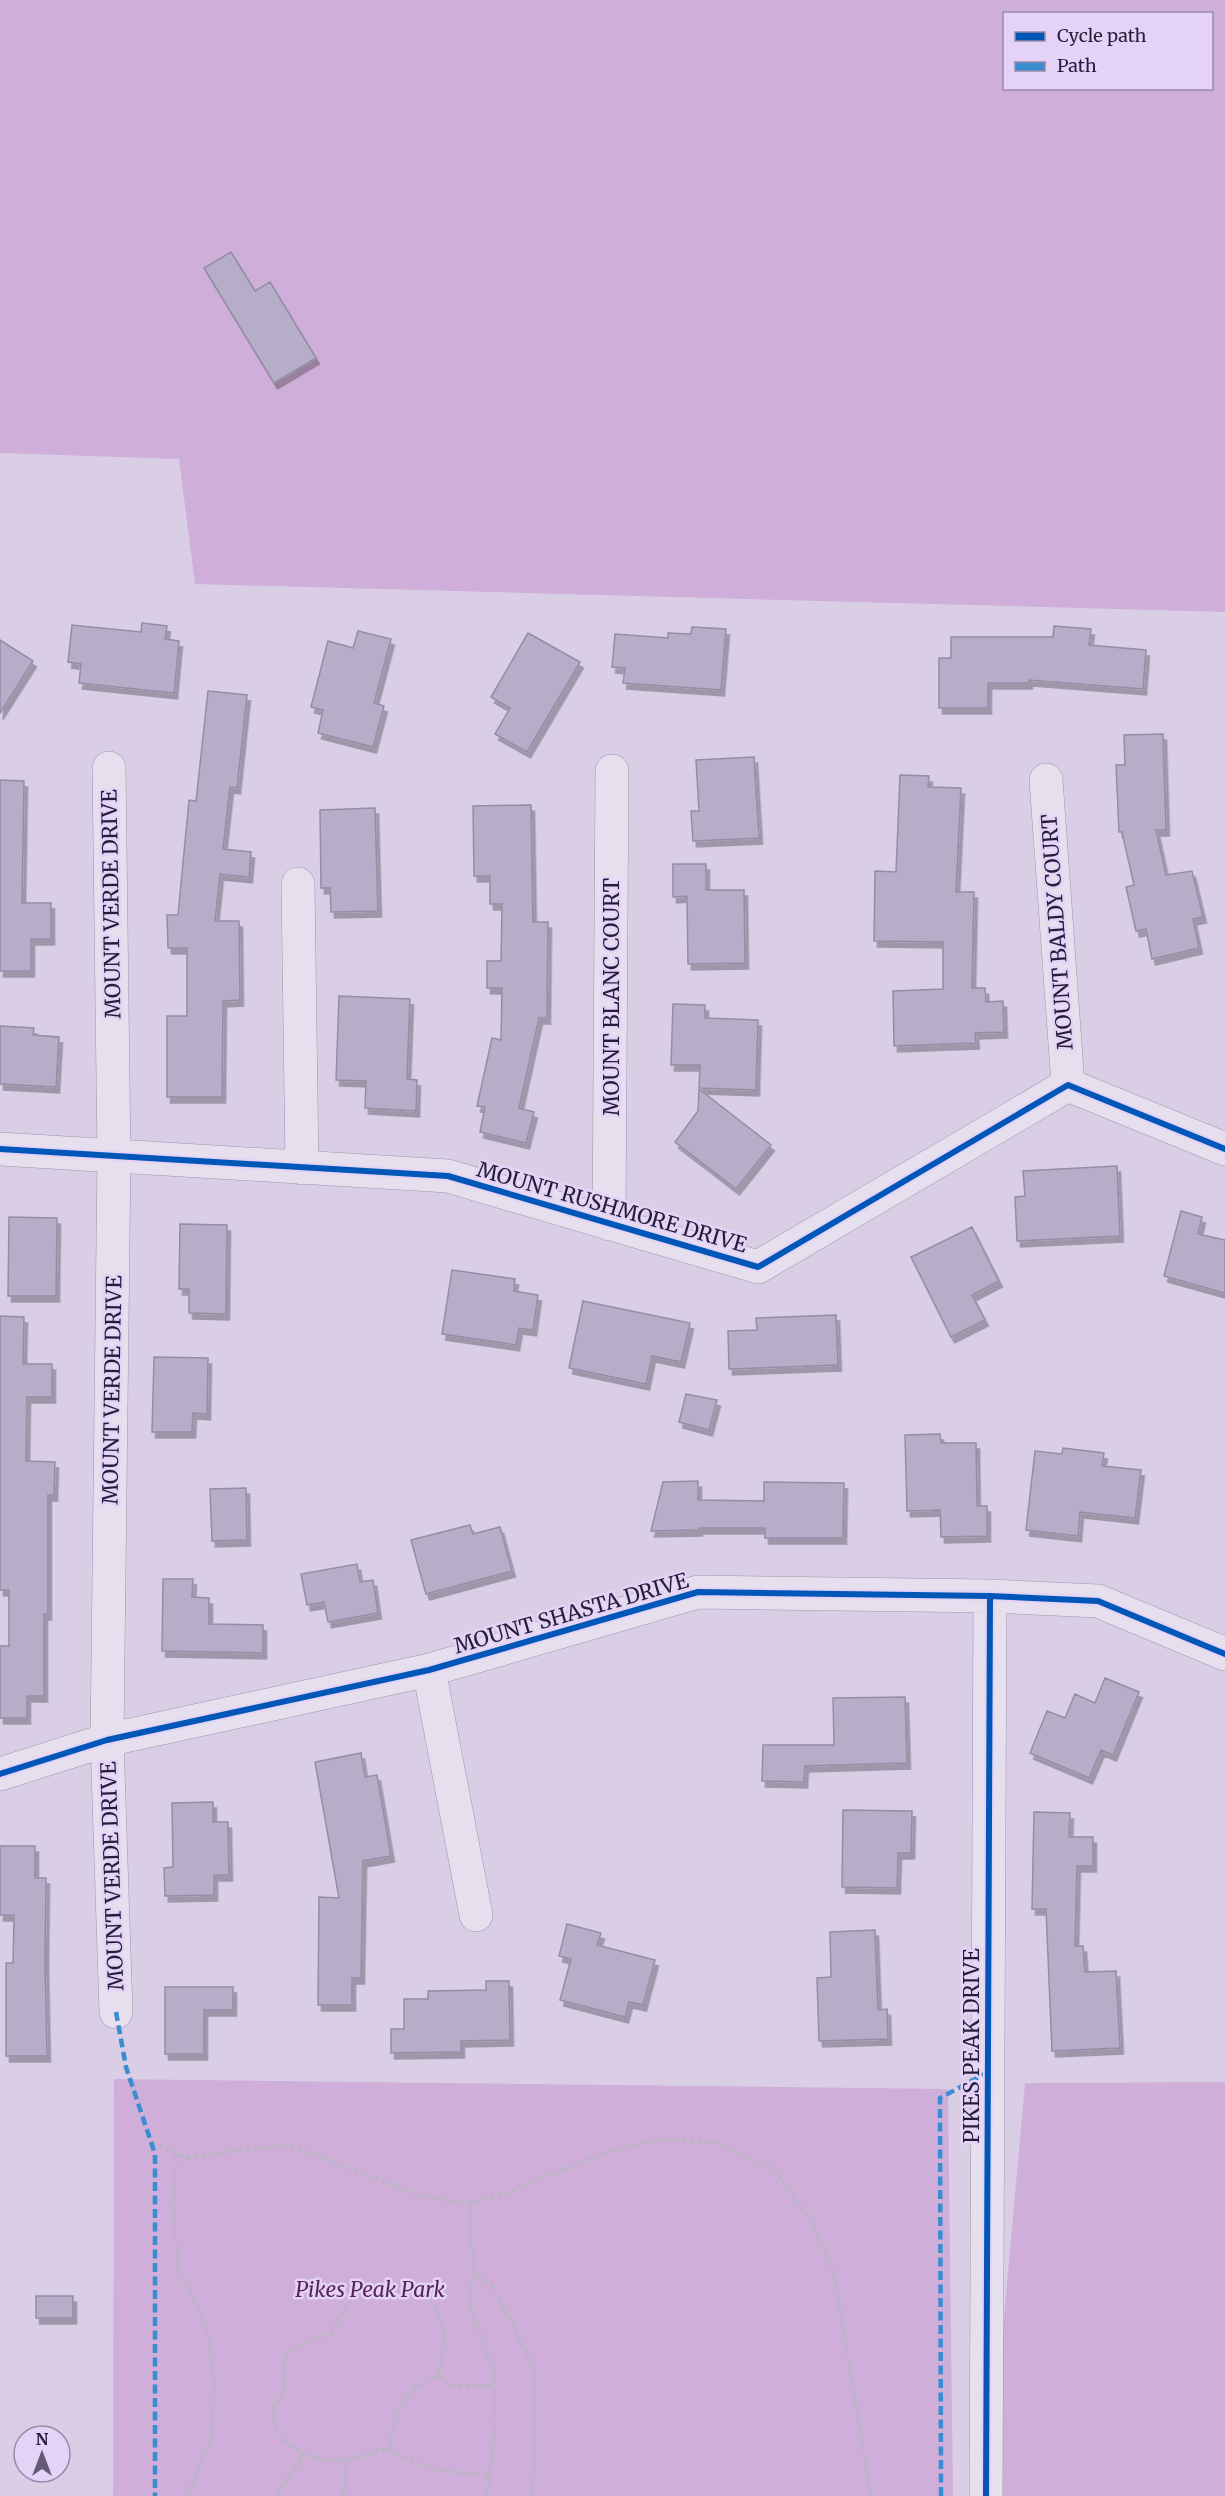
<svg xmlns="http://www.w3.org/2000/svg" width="1225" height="2496" font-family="Merriweather,serif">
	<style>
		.green { fill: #cfafd9; fill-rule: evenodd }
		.building { fill: #b6aec9; stroke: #948da6; stroke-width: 1.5; filter: url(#shadow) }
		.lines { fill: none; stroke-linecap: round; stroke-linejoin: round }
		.minor-casing { stroke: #9e96ab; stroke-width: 34 }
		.path { stroke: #bcb5c6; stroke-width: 4; stroke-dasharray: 4.5 3; stroke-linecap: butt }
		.minor { stroke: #e6dfed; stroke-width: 33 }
		.quiet { stroke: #3a8dd0; stroke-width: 4.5; stroke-dasharray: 9 4.5; stroke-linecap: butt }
		.cycleway-casing { stroke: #e4d3f7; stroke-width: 10 }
		.cycleway { stroke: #0057b8; stroke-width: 6 }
		.labels { text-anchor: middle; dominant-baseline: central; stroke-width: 5; stroke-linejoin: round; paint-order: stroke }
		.street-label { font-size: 21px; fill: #241d3a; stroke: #e4d3f7 }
		.park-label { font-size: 21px; font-style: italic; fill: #572356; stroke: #e4d3f7 }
	</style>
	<defs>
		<filter id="shadow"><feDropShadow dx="3.5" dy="6" stdDeviation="0" flood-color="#0004"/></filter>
	</defs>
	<rect width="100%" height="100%" fill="#d9cee6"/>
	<path class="green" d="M 0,0 L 1225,0 L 1225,612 L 195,584 L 179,459 L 0,453 ZM 1004,14 L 1212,14 L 1212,88 L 1004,88 Z
		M 114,2079 L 948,2089 L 953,2496 L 113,2496 Z
		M 1225,2082 L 1225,2496 L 988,2496 L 1025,2083 Z"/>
	<path class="building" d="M 231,252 L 255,291 L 270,282 L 316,358 L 274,383 L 204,268 Z
		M 142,623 L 167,626 L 165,639 L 179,641 L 174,693 L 79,683 L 81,664 L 68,662 L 72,625 L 141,632 Z
		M 1054,626 L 1091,629 L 1089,645 L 1146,650 L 1143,689 L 1029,680 L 1029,683 L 988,683 L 988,708 L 939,708 L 939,658 L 951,658 L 951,637 L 1053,637 Z
		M 692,627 L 726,629 L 721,690 L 623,683 L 625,668 L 612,667 L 615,634 L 668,638 L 668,633 L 691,634 Z
		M 358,631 L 391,639 L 374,703 L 384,706 L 373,747 L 318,733 L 323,710 L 311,707 L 328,641 L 353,648 Z
		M 528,633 L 580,662 L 527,752 L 495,734 L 510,708 L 491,697 Z
		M 0,640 L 33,661 L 0,713 Z
		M 208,691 L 247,695 L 237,788 L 230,787 L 223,849 L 251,852 L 249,877 L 220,874 L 215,921 L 239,921 L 240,1000 L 223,1001 L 222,1097 L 167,1097 L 167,1016 L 187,1016 L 187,948 L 168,948 L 167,915 L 178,915 L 189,800 L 196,801 Z
		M 1163,734 L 1166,830 L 1156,830 L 1166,875 L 1192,871 L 1203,917 L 1193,919 L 1199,948 L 1152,959 L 1146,929 L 1136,931 L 1126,887 L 1134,885 L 1122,832 L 1119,832 L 1116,765 L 1125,765 L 1124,735 Z
		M 754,757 L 759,838 L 693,841 L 691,811 L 699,811 L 696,760 Z
		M 900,775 L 929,776 L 928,787 L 961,788 L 956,892 L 974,892 L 972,988 L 985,988 L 986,1002 L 1003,1001 L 1004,1032 L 975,1033 L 976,1043 L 894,1046 L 893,991 L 943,989 L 943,942 L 874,941 L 875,871 L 896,872 Z
		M 0,780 L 24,781 L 22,903 L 51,903 L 51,939 L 31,939 L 31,971 L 0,971 Z
		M 531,805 L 533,922 L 548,922 L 547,1018 L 539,1018 L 519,1108 L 534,1112 L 526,1143 L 480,1132 L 485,1107 L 477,1106 L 492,1038 L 501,1040 L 502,988 L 487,988 L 487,961 L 501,961 L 502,904 L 490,904 L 490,876 L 474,876 L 473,806 Z
		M 375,808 L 378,911 L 331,912 L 330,888 L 321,888 L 320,810 Z
		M 673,864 L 706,864 L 706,890 L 744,890 L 745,963 L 688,964 L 687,896 L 673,897 Z
		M 339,996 L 410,999 L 407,1079 L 417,1080 L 416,1111 L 365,1108 L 366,1081 L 336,1080 Z
		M 673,1004 L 705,1005 L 705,1018 L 758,1020 L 756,1090 L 699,1088 L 700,1065 L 671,1065 Z
		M 0,1026 L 34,1028 L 33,1035 L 59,1037 L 56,1087 L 0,1084 Z
		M 699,1089 L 771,1145 L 736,1189 L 675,1142 L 698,1111 Z
		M 1117,1166 L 1120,1236 L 1017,1241 L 1015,1197 L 1025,1196 L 1023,1171 Z
		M 1181,1211 L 1202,1217 L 1198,1234 L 1225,1240 L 1225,1293 L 1164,1276 Z
		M 9,1217 L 57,1218 L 56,1296 L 8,1296 Z
		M 180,1224 L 227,1225 L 226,1314 L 189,1313 L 189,1289 L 179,1289 Z
		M 972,1227 L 999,1281 L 972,1295 L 985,1320 L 951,1337 L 911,1257 Z
		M 452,1270 L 515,1279 L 514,1291 L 538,1295 L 533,1330 L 519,1328 L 516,1345 L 442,1334 Z
		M 583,1301 L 690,1323 L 681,1362 L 652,1356 L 646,1384 L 569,1368 Z
		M 836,1315 L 838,1365 L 729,1369 L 728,1331 L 757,1330 L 756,1318 Z
		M 0,1316 L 24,1317 L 23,1364 L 52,1364 L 52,1397 L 27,1397 L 26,1461 L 55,1462 L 54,1495 L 48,1495 L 48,1614 L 44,1614 L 44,1696 L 27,1696 L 27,1718 L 0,1718 L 0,1646 L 9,1646 L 9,1590 L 0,1590 Z
		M 154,1357 L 208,1358 L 207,1414 L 193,1413 L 192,1432 L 152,1432 Z
		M 686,1394 L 717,1400 L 709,1430 L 679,1422 Z
		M 940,1434 L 941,1443 L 976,1443 L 977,1506 L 987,1506 L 987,1536 L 941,1537 L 940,1510 L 907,1511 L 905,1435 Z
		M 1063,1448 L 1104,1453 L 1102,1466 L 1141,1470 L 1135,1518 L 1080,1512 L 1078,1536 L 1026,1530 L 1035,1451 L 1062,1454 Z
		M 698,1481 L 698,1500 L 764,1501 L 764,1482 L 844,1483 L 843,1538 L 765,1538 L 765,1528 L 699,1528 L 699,1530 L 651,1531 L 663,1482 Z
		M 246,1488 L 247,1540 L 212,1541 L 210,1489 Z
		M 470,1525 L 473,1534 L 500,1527 L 512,1571 L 426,1594 L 411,1540 Z
		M 357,1564 L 360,1582 L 373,1580 L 378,1613 L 328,1622 L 324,1602 L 307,1605 L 301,1574 Z
		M 163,1579 L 193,1579 L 192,1597 L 209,1598 L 209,1624 L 263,1625 L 263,1653 L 162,1651 Z
		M 1105,1678 L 1139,1692 L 1113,1755 L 1101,1750 L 1089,1778 L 1030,1753 L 1047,1711 L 1065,1718 L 1075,1694 L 1095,1703 Z
		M 905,1697 L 907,1763 L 805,1766 L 804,1782 L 762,1781 L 763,1745 L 834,1745 L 833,1698 Z
		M 361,1753 L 365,1777 L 377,1775 L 391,1856 L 363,1861 L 361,1978 L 352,1978 L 352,2005 L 318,2005 L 319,1897 L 339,1898 L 315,1762 Z
		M 213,1802 L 213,1822 L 228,1822 L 229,1875 L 214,1875 L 214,1895 L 165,1896 L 164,1868 L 173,1867 L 172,1803 Z
		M 843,1810 L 912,1811 L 911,1853 L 898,1853 L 897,1888 L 842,1887 Z
		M 1034,1812 L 1070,1813 L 1069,1837 L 1093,1837 L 1093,1866 L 1077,1866 L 1075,1946 L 1083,1946 L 1085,1972 L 1116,1971 L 1120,2048 L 1052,2051 L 1046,1909 L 1032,1909 Z
		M 0,1846 L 35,1846 L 35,1878 L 46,1878 L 45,1963 L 47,2056 L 6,2056 L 6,1963 L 13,1963 L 14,1915 L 0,1915 Z
		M 567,1924 L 601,1933 L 597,1945 L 655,1960 L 643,2005 L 629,2002 L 625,2017 L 560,2000 L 571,1959 L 559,1956 Z
		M 875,1930 L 878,2010 L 887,2009 L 888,2039 L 819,2041 L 817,1978 L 831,1977 L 830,1932 Z
		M 486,1981 L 509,1981 L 510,2040 L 461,2041 L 461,2052 L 391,2053 L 391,2029 L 404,2029 L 404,1999 L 428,1999 L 428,1991 L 486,1990 Z
		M 165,1987 L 233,1987 L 233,2010 L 204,2010 L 204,2054 L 165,2054 Z
		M 36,2296 L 73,2296 L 73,2318 L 36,2318 Z"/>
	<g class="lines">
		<defs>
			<path id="minor" d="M 109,768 L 114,1157 L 107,1740 L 116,2012
				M 1046,780 L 1068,1085
				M 298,884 L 302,1168
				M 0,1149 L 448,1176 L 758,1267 L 1068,1085 L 1225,1149
				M 609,1224 L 612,771
				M 429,1670 L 476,1915
				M 0,1774 L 107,1740 L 429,1670 L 698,1592 L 990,1596 L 1098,1601 L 1225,1654
				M 986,2496 L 990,1596"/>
		</defs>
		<use href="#minor" class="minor-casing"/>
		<path class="path" d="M 152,2143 L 187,2158 L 253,2148 L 291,2146 L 416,2194 L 459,2203 L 470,2203 L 501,2195 L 607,2152 L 663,2139 L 717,2143 L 774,2169 L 811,2220 L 834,2272 L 871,2496
			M 177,2153 L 173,2204 L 178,2268 L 206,2324 L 214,2380 L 212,2438 L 187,2496
			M 470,2203 L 470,2231 L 475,2274 L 492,2285 L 526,2351 L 534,2375 L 534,2466 L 532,2496
			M 475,2274 L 469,2292 L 470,2305 L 494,2372 L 496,2419 L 487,2496
			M 439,2375 L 453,2386 L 494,2386
			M 390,2453 C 394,2412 399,2393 439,2375 C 441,2359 446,2339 442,2324 C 434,2287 383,2272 356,2295 C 344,2305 340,2322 331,2334 C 312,2342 284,2343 284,2369 C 284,2377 286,2384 283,2392 C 281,2397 275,2403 274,2408 C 269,2446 315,2464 346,2460 C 357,2459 370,2451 381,2450 C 397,2450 414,2464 429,2467 C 448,2472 468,2474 488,2475
			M 278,2496 L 283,2482 L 302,2462 L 301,2454
			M 344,2496 L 345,2461"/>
		<use href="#minor" class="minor"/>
		<path class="quiet" d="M 116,2012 L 126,2067 L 155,2154 L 155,2496
			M 941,2496 L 940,2098 L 988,2072"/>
		<defs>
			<path id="cycleway" d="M 0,1149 L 448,1176 L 758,1267 L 1068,1085 L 1225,1149
				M 0,1774 L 107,1740 L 429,1670 L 698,1592 L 990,1596 L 1098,1601 L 1225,1654
				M 986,2496 L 990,1596"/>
		</defs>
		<use href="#cycleway" class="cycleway-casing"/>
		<use href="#cycleway" class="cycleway"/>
	</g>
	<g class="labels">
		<g class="street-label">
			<text transform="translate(111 904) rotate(-91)">MOUNT VERDE DRIVE</text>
			<text transform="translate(1057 932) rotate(-94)">MOUNT BALDY COURT</text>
			<text transform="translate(611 997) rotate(-90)">MOUNT BLANC COURT</text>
			<text transform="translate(612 1207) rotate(16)">MOUNT RUSHMORE DRIVE</text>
			<text transform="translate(112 1390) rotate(-89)">MOUNT VERDE DRIVE</text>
			<text transform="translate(571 1613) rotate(-16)">MOUNT SHASTA DRIVE</text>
			<text transform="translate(112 1876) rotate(-92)">MOUNT VERDE DRIVE</text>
			<text transform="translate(971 2046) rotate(-90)">PIKES PEAK DRIVE</text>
		</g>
		<g class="park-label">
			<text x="370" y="2289">Pikes Peak Park</text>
		</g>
	</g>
	<rect x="1003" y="12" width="210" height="78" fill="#e4d3f7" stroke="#978aab" stroke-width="1.5"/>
	<rect x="1015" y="32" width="30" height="9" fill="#0057b8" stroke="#978aab" stroke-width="1.5"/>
	<text x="1057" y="42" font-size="18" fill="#241d3a">Cycle path</text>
	<rect x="1015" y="62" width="30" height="9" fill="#3a8dd0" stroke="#978aab" stroke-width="1.5"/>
	<text x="1057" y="72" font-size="18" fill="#241d3a">Path</text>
	<g transform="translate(42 2454)"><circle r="28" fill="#e4d3f7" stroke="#978aab" stroke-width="1.5"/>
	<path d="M0-4.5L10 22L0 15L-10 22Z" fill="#635b76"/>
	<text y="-9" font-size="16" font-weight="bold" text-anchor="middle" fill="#241d3a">N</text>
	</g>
</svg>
